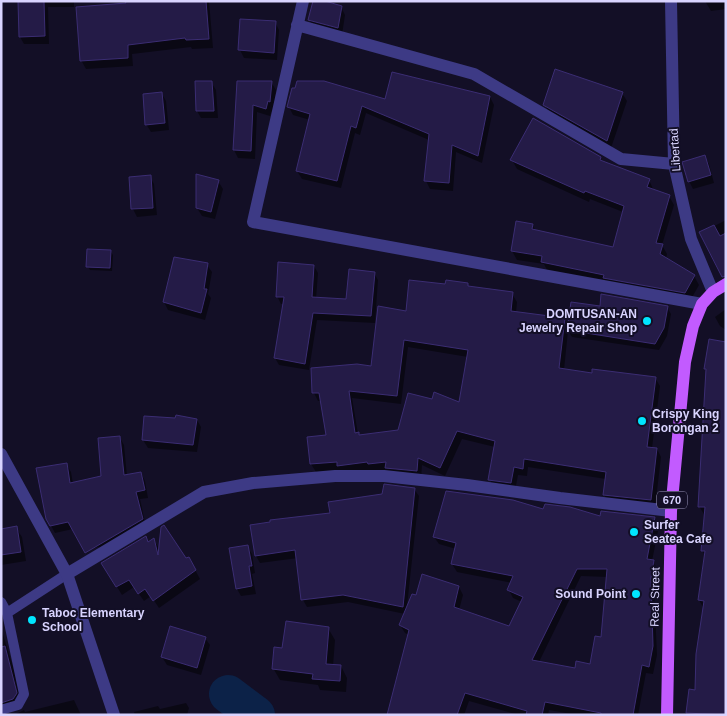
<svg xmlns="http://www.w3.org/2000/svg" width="727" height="716" font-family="Arial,sans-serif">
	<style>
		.shadow { fill: #0007; fill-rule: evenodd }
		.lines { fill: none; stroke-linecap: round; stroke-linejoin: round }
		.river { stroke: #0c2248; stroke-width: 38 }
		.building { fill: #241b47; stroke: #3b2d73; fill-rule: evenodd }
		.service { stroke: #3d3a85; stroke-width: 10 }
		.minor { stroke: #3d3a85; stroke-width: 12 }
		.primary { stroke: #c25bff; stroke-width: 12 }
		.poi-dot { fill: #00e5ff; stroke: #130f26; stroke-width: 2 }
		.labels { text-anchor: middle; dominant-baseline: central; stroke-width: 4; stroke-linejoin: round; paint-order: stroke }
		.shield { fill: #130f26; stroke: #9e99be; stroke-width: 1 }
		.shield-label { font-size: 11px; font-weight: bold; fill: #d9d4ff }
		.street-label { font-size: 12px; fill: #d9d4ff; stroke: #130f26 }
		.poi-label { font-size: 12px; font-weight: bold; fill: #d9d4ff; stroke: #130f26; text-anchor: start }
	</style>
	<rect width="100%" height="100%" fill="#130f26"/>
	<path class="shadow" d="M 19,1 L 74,1 L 74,7 L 48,7 L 49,44 L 24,44 L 20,37 Z
		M 127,1 L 209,1 L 213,48 L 192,49 L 191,47 L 132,54 L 133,66 L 86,69 L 81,60 L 127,4 Z
		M 726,1 L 726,9 L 711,11 L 705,1 Z
		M 341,7 L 345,15 L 342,35 L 313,27 L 309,19 Z
		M 275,22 L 279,30 L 277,60 L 244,58 L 240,50 Z
		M 211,82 L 216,90 L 218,118 L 201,118 L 197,111 Z
		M 238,82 L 271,82 L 276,90 L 274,109 L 273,108 L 270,116 L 257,112 L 255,159 L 238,158 L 234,150 Z
		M 622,93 L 627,101 L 611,148 L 549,112 L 545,105 Z
		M 162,94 L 166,101 L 169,130 L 151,132 L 146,124 Z
		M 490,97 L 494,105 L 482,163 L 456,152 L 453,191 L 430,189 L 426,181 L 429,140 L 366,113 L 360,135 L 355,133 L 341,188 L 302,179 L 297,171 L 310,120 L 293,115 L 289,107 Z
		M 705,157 L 709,164 L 714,183 L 693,189 L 689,181 Z
		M 600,158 L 603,162 L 649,180 L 654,191 L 669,196 L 674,205 L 662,245 L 667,254 L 666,259 L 694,276 L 699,285 L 690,301 L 547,270 L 544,264 L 517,260 L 512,251 L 532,225 L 536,231 L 614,248 L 623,212 L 590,199 L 589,202 L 517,169 L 512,160 Z
		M 150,177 L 154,184 L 157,215 L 137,217 L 133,209 L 130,178 Z
		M 218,181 L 223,189 L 215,219 L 202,216 L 197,208 Z
		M 726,220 L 726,275 L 701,233 Z
		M 111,252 L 113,255 L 112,271 L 90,270 L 88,267 Z
		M 207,265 L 212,272 L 208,294 L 211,298 L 205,320 L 168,310 L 164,302 Z
		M 314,266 L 318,273 L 316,299 L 347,300 L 374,273 L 378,280 L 375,323 L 317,320 L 309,370 L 279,365 L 275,358 L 284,304 L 281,304 L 277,296 Z
		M 467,284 L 469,287 L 512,294 L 517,302 L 516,313 L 564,319 L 568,326 L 601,307 L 667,307 L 671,314 L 667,336 L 659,350 L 572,337 L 568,331 L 564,370 L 593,374 L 655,378 L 660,386 L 652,448 L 657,449 L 661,457 L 655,508 L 609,503 L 604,495 L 606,479 L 528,467 L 527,476 L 518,475 L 515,491 L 494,488 L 490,480 L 495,447 L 462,439 L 445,476 L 422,465 L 421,479 L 316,472 L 311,464 L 309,438 L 327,436 L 322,401 L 318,401 L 314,393 L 372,367 L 407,312 L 446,286 ZM 408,347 L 468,357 L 460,403 L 433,400 L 399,431 L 359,436 L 358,434 L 352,398 L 401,404 Z
		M 726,309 L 726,330 L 720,326 L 715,317 Z
		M 710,340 L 726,715 L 688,715 L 687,712 L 696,691 L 704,609 L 699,600 L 705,556 L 702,550 L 705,516 L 699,506 L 707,373 L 705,369 Z
		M 197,420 L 201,427 L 197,452 L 148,448 L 143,440 Z
		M 120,438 L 124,445 L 127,476 L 141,473 L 145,481 L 148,498 L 140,499 L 146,527 L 103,553 L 99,547 L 85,549 L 73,529 L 55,533 L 47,518 L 66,464 L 71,472 L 73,484 L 102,477 Z
		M 414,489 L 419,496 L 407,606 L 417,596 L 459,587 L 463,595 L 459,610 L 510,627 L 522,602 L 513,598 L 509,590 L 512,583 L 457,572 L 452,564 L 456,549 L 439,544 L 434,537 L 544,511 L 601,517 L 654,518 L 659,526 L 652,561 L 658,569 L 654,587 L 657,655 L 653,674 L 646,673 L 638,715 L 577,715 L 549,710 L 548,715 L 519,715 L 469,701 L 464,715 L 389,715 L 409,635 L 405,633 L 400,625 L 405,614 L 348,602 L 307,607 L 303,600 L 298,558 L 260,563 L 256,556 L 331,514 ZM 581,576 L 608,577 L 602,638 L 591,666 L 576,669 L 539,662 Z
		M 16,528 L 22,537 L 26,561 L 1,565 L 1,530 Z
		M 146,538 L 149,543 L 154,540 L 160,550 L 193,566 L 200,579 L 159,608 L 151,596 L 144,601 L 134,587 L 122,595 L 103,564 Z
		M 247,546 L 252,554 L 255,573 L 252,574 L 256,594 L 241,596 L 237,589 Z
		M 1,628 L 15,673 L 22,703 L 19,709 L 3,715 L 1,715 Z
		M 328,628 L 335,640 L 333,666 L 341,666 L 347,678 L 346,692 L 320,690 L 318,685 L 280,680 L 273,668 L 283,649 Z
		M 205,638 L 210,645 L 201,675 L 167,665 L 162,657 Z
		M 74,700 L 81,715 L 14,715 L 24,710 L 25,712 Z
		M 186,703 L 189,708 L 187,715 L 135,715 L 134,712 L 158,706 L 160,709 Z"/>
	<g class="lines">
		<path class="river" d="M 228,694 L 256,715"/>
	</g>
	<path class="building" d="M 18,1 L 44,1 L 45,36 L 19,37 Z
		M 125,1 L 206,1 L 209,39 L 186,40 L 185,38 L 128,45 L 128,58 L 80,61 L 76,7 L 126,3 Z
		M 313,1 L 325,1 L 342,6 L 338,28 L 308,20 Z
		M 240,19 L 276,21 L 274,53 L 238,50 Z
		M 555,69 L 623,92 L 607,141 L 543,105 Z
		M 392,72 L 490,96 L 478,156 L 452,145 L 449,183 L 424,181 L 429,134 L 362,106 L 356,128 L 351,126 L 337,181 L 296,171 L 310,114 L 287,107 L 292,88 L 295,88 L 297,81 L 324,81 L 385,99 Z
		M 195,81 L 212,81 L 214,111 L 196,111 Z
		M 237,81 L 272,81 L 270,102 L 268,101 L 266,109 L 253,105 L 251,151 L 233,150 Z
		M 162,92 L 165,123 L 145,125 L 143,94 Z
		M 533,118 L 601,157 L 600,160 L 650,179 L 647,187 L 670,195 L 656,243 L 663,244 L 660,254 L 695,275 L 685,293 L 603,278 L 604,275 L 541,262 L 542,256 L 511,251 L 516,221 L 533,224 L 532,229 L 613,247 L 624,206 L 585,191 L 584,193 L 510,160 Z
		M 705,155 L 711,175 L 688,182 L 682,162 Z
		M 196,174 L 219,180 L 211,212 L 196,208 Z
		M 151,175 L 153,208 L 131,209 L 129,177 Z
		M 714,225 L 720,236 L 726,233 L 726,276 L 722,277 L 699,232 Z
		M 87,249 L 111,250 L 110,268 L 86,267 Z
		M 174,257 L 208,263 L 204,289 L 207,289 L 201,313 L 163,302 Z
		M 278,262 L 314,265 L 312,297 L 346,299 L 349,269 L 375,272 L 371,316 L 313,313 L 305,364 L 274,358 L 284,297 L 276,297 Z
		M 409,280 L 445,284 L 446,280 L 468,283 L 468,286 L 513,292 L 511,311 L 565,318 L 559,368 L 592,373 L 592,369 L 656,377 L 647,447 L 657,448 L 651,500 L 603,495 L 606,472 L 524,459 L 523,469 L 514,467 L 511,483 L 488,480 L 495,441 L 457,431 L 440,468 L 418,458 L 417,471 L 385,468 L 386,462 L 368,464 L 367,462 L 337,466 L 337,462 L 310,464 L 307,437 L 326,435 L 319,393 L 312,393 L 311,368 L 357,364 L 371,366 L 378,306 L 406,311 ZM 404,340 L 468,350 L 459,402 L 434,392 L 432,399 L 408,393 L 398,430 L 359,435 L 359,432 L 355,433 L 349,391 L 397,396 Z
		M 601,294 L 668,306 L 664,328 L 655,344 L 567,330 L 571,302 L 600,306 Z
		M 709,339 L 726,342 L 726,715 L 686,713 L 689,689 L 695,690 L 696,654 L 704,601 L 698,600 L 705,551 L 701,551 L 705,507 L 698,507 L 706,369 L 704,369 Z
		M 176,415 L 197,419 L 193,445 L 142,440 L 144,416 L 175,418 Z
		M 120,436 L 124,475 L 141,472 L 145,490 L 136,492 L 143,519 L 85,553 L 68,522 L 50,526 L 46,519 L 36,468 L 67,463 L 70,483 L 101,476 L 98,438 Z
		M 384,484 L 415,488 L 403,607 L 343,595 L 301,600 L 295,550 L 255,556 L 250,525 L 270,522 L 270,520 L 330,513 L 328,502 L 382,494 Z
		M 446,491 L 513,500 L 543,509 L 545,504 L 570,507 L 600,516 L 601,511 L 655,517 L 647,559 L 654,560 L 651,578 L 653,646 L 649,667 L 642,665 L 633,715 L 601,715 L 601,713 L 545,702 L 542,715 L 526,715 L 527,711 L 465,693 L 457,715 L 387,715 L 409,630 L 399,625 L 412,594 L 416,595 L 422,574 L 459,586 L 454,607 L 509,626 L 523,597 L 507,590 L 513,576 L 451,564 L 456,543 L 433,537 ZM 577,569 L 607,569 L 601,637 L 595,636 L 590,664 L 576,661 L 575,668 L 532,660 Z
		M 164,525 L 186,558 L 189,557 L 196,570 L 153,601 L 145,589 L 138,594 L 129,580 L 116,587 L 101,563 L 146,536 L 148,542 L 154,538 L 158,555 L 161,527 Z
		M 17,526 L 21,552 L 1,555 L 1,529 Z
		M 248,545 L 252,566 L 249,566 L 252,586 L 236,589 L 229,548 Z
		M 286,621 L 329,627 L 326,664 L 341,665 L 340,681 L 312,679 L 313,674 L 272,669 L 274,647 L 282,648 Z
		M 170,626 L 206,637 L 197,668 L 161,657 Z
		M 5,646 L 17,693 L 13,699 L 1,703 L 1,647 Z"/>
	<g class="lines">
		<path class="service" d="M 1,602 L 7,613 L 24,694 L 18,705 L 1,710
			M 7,613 L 67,574"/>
		<path class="minor" d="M 303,1 L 253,222 L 702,304
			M 671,1 L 674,164 L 691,239 L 713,292
			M 297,25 L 474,74 L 621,159 L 674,164
			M 1,454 L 67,574 L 114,715
			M 67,574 L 204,492 L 253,483 L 335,476 L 384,476 L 467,485 L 560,498 L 671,511"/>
		<path class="primary" d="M 667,715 L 671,511 L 685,362 L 693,326 L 702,304 L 713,292 L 726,284"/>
	</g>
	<g class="poi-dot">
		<circle cx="647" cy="321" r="5"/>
		<circle cx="642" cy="421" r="5"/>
		<circle cx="634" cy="532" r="5"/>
		<circle cx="636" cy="594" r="5"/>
		<circle cx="32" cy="620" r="5"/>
	</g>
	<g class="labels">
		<rect class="shield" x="657" y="491.5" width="30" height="17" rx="4"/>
		<g class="shield-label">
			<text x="672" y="500">670</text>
		</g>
		<g class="street-label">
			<text transform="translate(675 150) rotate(-94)">Libertad</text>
			<text transform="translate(655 597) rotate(-89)">Real Street</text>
		</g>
		<g class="poi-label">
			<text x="637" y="314" text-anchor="end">DOMTUSAN-AN<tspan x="637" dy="14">Jewelry Repair Shop</tspan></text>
			<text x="652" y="414">Crispy King<tspan x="652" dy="14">Borongan 2</tspan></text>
			<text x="644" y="525">Surfer<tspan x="644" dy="14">Seatea Cafe</tspan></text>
			<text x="626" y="594" text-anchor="end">Sound Point</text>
			<text x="42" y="613">Taboc Elementary<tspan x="42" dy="14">School</tspan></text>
		</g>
	</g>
	<rect width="727" height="716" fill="none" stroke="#d9d4ff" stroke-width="5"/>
</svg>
